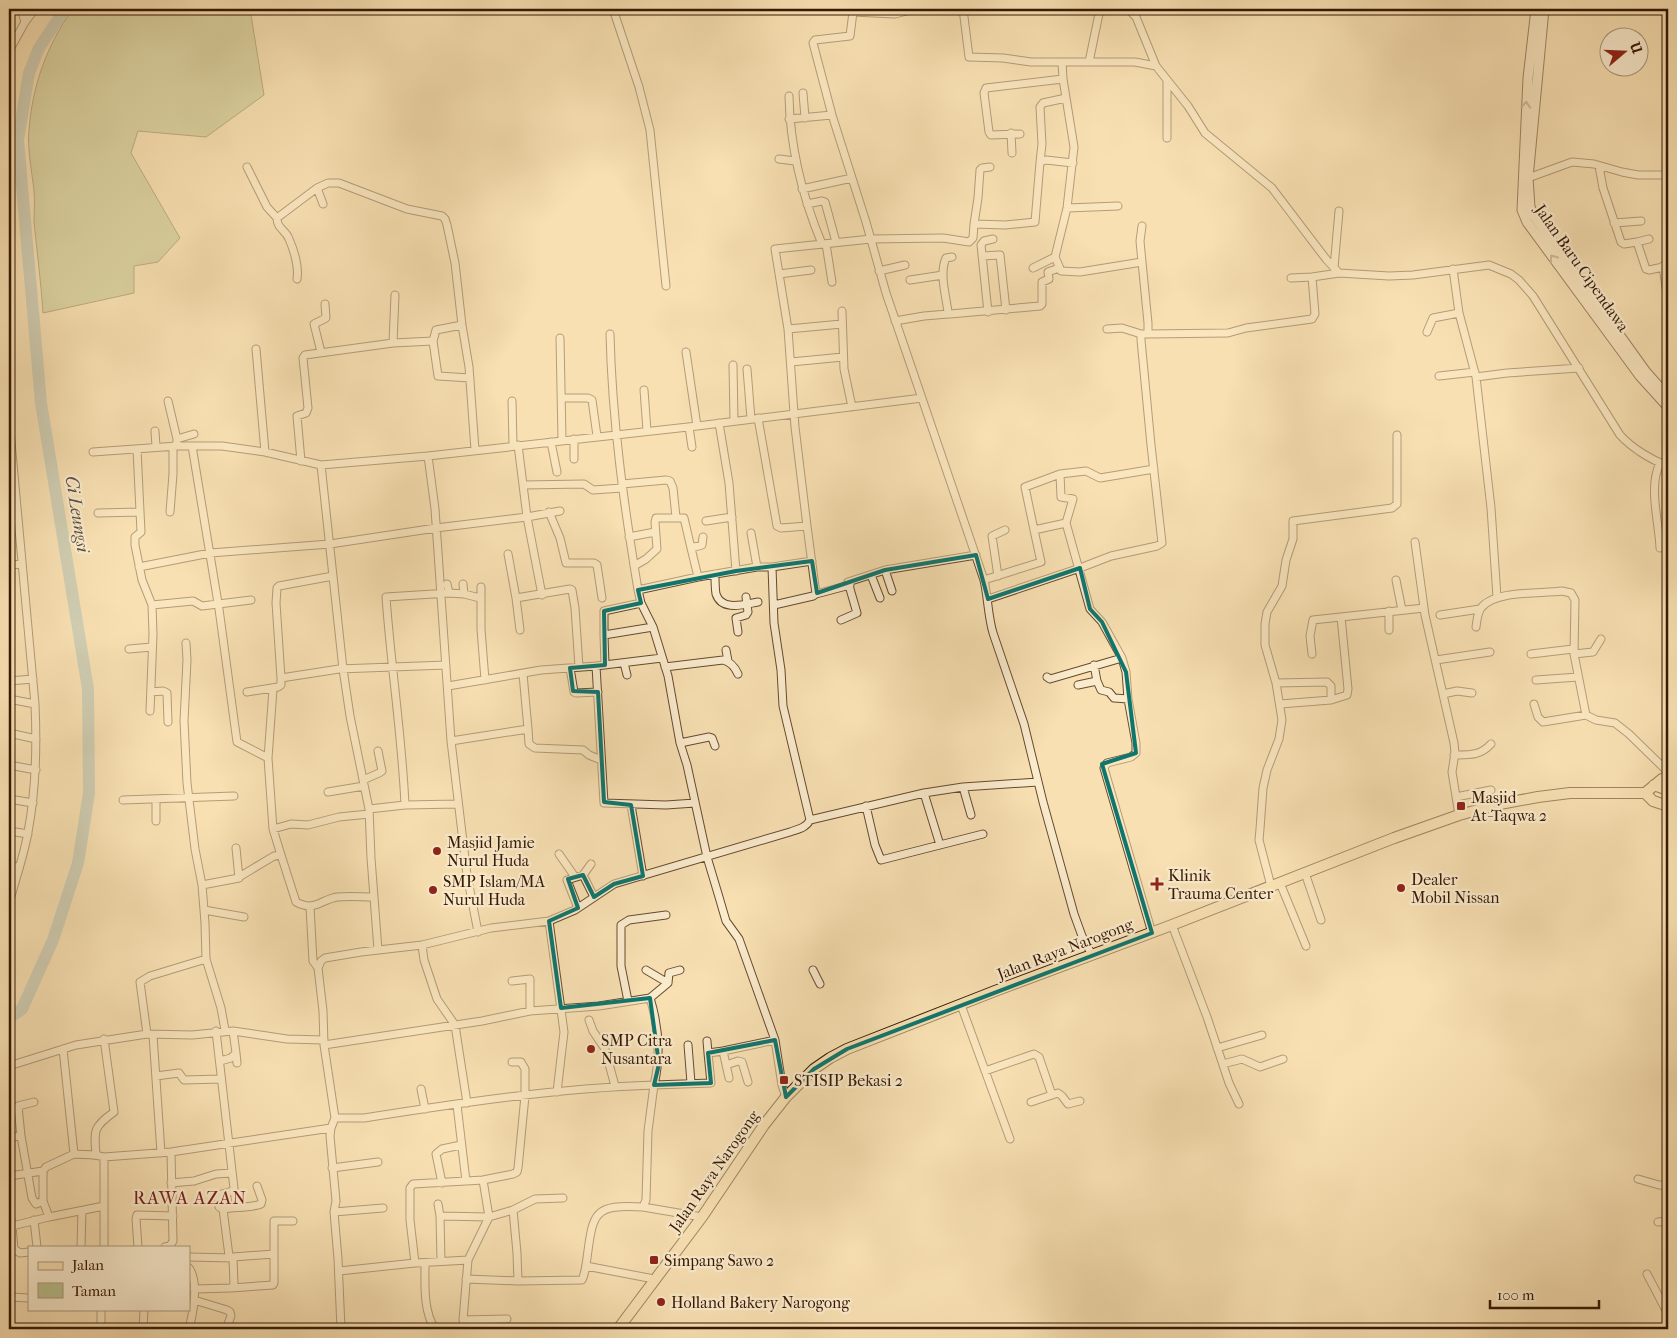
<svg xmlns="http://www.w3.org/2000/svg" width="1677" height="1338" font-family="'IM FELL French Canon',serif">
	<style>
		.green { fill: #bac38f; stroke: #786e49 }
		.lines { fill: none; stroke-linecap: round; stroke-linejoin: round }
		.river { stroke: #a2bab7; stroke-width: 12 }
		.street-casing { stroke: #664a2f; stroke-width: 9 }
		.secondary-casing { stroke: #351803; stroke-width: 11 }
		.primary-casing { stroke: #351803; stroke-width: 12 }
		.street { stroke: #faebcd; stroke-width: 7 }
		.secondary { stroke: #faebcd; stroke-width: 9 }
		.primary { stroke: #f8e0b2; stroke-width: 10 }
		.oneway { stroke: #a18c72 }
		.marked { fill: none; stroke: #0f766e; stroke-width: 4; stroke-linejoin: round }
		.poi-dot { fill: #8f2418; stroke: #faebcd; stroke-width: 2 }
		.labels { text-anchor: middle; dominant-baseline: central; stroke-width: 4.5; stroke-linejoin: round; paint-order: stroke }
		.street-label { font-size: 16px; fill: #351803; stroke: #faebcd }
		.poi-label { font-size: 16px; fill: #351803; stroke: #faebcd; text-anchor: start }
		.water-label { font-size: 18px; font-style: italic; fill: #5b5142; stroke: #faebcd }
		.neighbourhood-label { font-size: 18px; letter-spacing: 1px; fill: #7a1f14; stroke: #faebcd }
	</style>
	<rect width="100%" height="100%" fill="#f8e0b2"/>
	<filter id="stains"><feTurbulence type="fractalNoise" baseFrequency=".004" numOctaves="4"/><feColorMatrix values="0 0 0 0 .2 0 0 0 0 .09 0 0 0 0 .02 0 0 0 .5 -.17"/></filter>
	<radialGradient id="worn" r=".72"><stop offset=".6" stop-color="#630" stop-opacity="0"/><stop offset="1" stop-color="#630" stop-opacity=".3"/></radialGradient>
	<path class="green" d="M 73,9 L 250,9 L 264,95 L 206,137 L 138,131 L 131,153 L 180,238 L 158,262 L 134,266 L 134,293 L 43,313 C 41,282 37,252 34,222 C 34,211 35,201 34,191 C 32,172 27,148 29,130 C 32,87 47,44 73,9 Z"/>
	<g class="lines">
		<path class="river" d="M 9,1018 L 22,1009 L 53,940 L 78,863 L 89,793 L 88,689 L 41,403 L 18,140 L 29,73 L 39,48 L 65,9"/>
		<defs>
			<path id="street" d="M 21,9 L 25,22
				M 613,9 L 639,87 L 650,130 L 666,286
				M 914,9 L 895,14 L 853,12 L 850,36 L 815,40 L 813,43 L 832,115 L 866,222 L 886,293 L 984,580 C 988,598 988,616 993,633 L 1024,724 L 1043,802 L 1074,914 L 1082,936 L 1092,955
				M 963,9 L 969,57 L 1003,58 L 1031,62 L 1135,62 L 1156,66
				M 1128,9 L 1136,17 L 1156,66 L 1188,106 L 1205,133 L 1272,188 L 1326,259 L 1339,273 L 1389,276 L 1413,275 L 1489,265 L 1511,274 L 1519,280 L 1533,296 L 1620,435 C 1632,448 1651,460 1668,466
				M 9,51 L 25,22 L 35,9
				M 1062,62 L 1063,79 L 1074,147 L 1067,208 L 1055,257 L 1061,271 L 1080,272 L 1142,262 L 1148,323 L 1148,334 L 1228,333 L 1246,328 L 1312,319 L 1315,314 L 1312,277 L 1339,273
				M 1089,62 L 1100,9
				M 803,93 L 805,118
				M 789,96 C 790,148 802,196 822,244
				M 789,119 L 832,115
				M 1011,133 L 1012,153
				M 1020,134 L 991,135 L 989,132 L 984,93 L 986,88 L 1063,79
				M 1167,138 L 1167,81
				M 779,159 L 795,161
				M 1040,162 L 1042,144 L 1040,107 L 1043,103 L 1066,98
				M 1599,166 L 1603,188 L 1621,242 L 1624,244 L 1637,242 L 1646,269 L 1649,270 L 1668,266
				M 247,167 L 267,207 L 277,218 L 317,188
				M 990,167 L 982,168 L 980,170 L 978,198 L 974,224 L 1005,225 L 1035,222 L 1040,162 L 1046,160 L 1073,163
				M 1528,178 L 1572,162 L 1594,164 L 1622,172 L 1638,175 L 1668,175
				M 802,189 L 852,178
				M 323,204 L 317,188 L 328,183 L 339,183 L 407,209 L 442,216 L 445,219 L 447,225 L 455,263 L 462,325 L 469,367 L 475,450
				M 807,204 L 822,201 L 825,202 L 836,242
				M 1067,208 L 1118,206
				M 277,218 C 277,229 286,230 289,239 C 294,250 299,267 297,279
				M 1614,223 L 1641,221
				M 1142,226 L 1140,241 L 1142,262
				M 1637,242 L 1649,239
				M 826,244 L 832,282
				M 982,256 L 1000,255 L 1006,310
				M 952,257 L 946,258 C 939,273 946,296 948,312 L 950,314 L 1040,306 L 1042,304 L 1042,282 L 1049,279 L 1048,272 L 1059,268
				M 1663,266 L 1668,302
				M 1033,268 L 1055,257
				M 1334,268 L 1339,211
				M 1453,269 L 1459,313 L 1476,377 L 1491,508 L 1497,597
				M 879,271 L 905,265
				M 779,274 L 811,270
				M 1291,278 L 1312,277
				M 910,280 L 943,275
				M 842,311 L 844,369 L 852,407
				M 988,312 L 981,245 L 984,241 L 993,239
				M 895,321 L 924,316 L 948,314
				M 462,325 L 436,330 L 433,341 L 438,376 L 470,378
				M 788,329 L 842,324
				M 1107,329 L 1122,328 L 1141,334
				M 1427,332 L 1433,318 L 1459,313
				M 610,334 C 612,420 624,505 638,590 L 641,603 L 653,627 L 668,676 L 680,743 L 687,765 L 707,857 L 719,897 L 726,921 L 739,939 L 775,1040 L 782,1085 L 786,1097
				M 560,338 L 562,440
				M 393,343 L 395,295
				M 256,349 L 265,452
				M 321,352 L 314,324 L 326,318 L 325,304
				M 686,352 L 697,426
				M 791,362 L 843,357
				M 733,365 L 734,421
				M 747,369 L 751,419
				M 1439,376 L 1475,372
				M 1476,377 L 1507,373 L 1579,368
				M 644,390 L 647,431
				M 562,398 L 588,398 L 592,400 L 597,436
				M 168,401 L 177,439 L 177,446
				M 512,401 L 513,446
				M 758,418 L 777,526 L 781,528 L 807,526 L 795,427 L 788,329 L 775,249 L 871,239 L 943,238 L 969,242 L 973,238 L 974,224
				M 9,420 L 35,704
				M 719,423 L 729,483 L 736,571
				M 689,427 L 692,447
				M 155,431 L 156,447
				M 177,439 L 194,434
				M 574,439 L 574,459
				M 551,442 L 557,472
				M 518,445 L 527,517 L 542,595
				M 192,446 L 219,609 L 237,742 L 268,758 L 273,829 L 281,855 L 274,856 L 239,877
				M 137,449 L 141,532 L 135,537 L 135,545 L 142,580 L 152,605 L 153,634 L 150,711
				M 93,452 L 177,446 L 222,446 L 265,452 L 321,465 L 428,456 L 697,426 L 922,398
				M 428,456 L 435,509 L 451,741 L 467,875 L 478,932
				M 301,461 L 297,416 L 306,413 L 308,408 L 303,358 L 305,355 L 393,343 L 433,341
				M 1660,463 C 1648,487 1659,521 1660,548
				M 321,465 L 343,669 L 350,716 L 369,809 L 371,858 L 378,950
				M 1060,474 L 1061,497 L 1073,499 L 1066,523 L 1090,609 L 1102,622 L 1122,658 L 1126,672 L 1128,699 L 1136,743 L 1136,753 L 1131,757 L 1107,763 L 1104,768 L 1152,933
				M 622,484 L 666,480 L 670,481 L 673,488 L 676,517
				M 523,485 L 584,484 L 593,490 L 622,488
				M 170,512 L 173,474 L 173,446
				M 549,512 L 560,538 L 566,563 L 594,563 L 597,565 L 602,598
				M 98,513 L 140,512
				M 706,521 L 732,517
				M 1066,523 L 1034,530 L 1025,487 L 1060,474 L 1086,471 L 1100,478 L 1154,469
				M 751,533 L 757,567 L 772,567 L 812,561
				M 629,537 L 655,532
				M 1415,542 L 1425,615 L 1454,743 L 1455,753 L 1452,772 L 1459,815
				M 508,554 L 516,598
				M 9,565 L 22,564
				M 634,566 L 646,559 L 657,549 L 655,522 L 656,518 L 684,518 L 691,548
				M 139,567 L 210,553 L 330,544 L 436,528 L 527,517 L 560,511
				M 772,567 L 774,623 L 781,670 L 783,706 L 810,820
				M 885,570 L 892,591
				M 715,574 C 715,581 715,588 716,594 C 722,612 745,604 758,602
				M 871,575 L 880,598
				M 998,576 L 992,536 L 1005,530
				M 698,577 L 691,548 L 702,545 L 703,537
				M 984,580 L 1041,562 L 1034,530
				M 1396,580 L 1402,610
				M 447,584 L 449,593
				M 481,587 L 481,629 L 485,680
				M 638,590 L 698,577 L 757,567
				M 464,594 L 480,598
				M 816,594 L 850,585
				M 988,599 L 1080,568 L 1111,556 L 1157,546 L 1162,543 L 1151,445 L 1141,340 L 1141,334 L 1148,334
				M 641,603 L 604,611 L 604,635 L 653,627
				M 152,605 L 193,601 L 202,606 L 251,600
				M 774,605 L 813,596 L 816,594 L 807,526
				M 1440,615 L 1480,609
				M 841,620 L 857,613 L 848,582 L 885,570 L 976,555
				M 1476,627 C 1477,621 1477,614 1481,608 C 1494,590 1541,594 1562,591 L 1571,593 L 1575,600 L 1574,654 L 1586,715
				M 520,630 L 516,598 L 570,589 L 572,590 L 575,608 L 579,667
				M 1389,630 L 1389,611
				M 738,632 L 736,618 L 746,615 L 748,612 L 746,597
				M 604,635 L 605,665
				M 186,643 L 187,660 L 184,721 L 187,783 L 195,849 L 202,885 L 205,923 L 206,959 L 221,1008 L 225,1030
				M 129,649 L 152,647
				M 726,650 L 728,661
				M 1312,654 L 1310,636 L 1313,620 L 1424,608
				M 1531,654 L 1573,649
				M 1574,654 L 1593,652 L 1601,639
				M 1436,660 L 1490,652
				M 624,663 L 627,675
				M 596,666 L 604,803 L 666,805 L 695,803
				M 665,667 L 723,660 C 731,662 735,667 738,674
				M 570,668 L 574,692 L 576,693 L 598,692
				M 523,674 L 528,729
				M 1047,677 L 1050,679 L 1122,658
				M 281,678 L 276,603 L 277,588 L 279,586 L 333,576
				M 1536,680 L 1578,677
				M 9,681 L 33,679
				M 1097,681 L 1101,690 L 1109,692 L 1114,698 L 1128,699
				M 1276,683 L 1327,682 L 1331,686 L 1331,700
				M 1078,685 L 1097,681 L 1094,665
				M 448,686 L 541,670 L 596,666 L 662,658
				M 151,692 L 163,691 L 167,693 L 168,722
				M 247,692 L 278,687 L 281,685 L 281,678 L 339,669 L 446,665
				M 1443,694 L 1457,691 L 1472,693
				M 9,699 L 35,704 C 37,748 36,790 28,832 C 24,856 15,880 9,904
				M 1280,704 L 1331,700 L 1347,695 L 1348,689 L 1341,617
				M 1534,704 L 1538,717 L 1543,722 L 1586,715 L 1596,720 L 1615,723 L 1629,734 L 1668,772
				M 9,733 L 36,739
				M 451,741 L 528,729 L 529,744 L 535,748 L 583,750 L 589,755 L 601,760
				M 680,743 L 709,737 L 712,738 L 715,746
				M 1454,755 C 1469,755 1480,756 1491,744
				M 268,758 L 273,689
				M 9,765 L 36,770
				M 363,780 L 379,773 L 382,771 L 378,751
				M 963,787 L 971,815
				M 328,792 L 364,786
				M 924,793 L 940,845
				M 1456,797 L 1491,790
				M 9,799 L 33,803
				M 123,800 L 234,796
				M 405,805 C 402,736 391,667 386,597 L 449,593 L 464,594 L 463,584
				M 631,805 L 643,876
				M 866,806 L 875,845 L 881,860 L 983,834
				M 369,809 L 405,805 L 458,804
				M 156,821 L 156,799
				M 273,829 L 291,824 L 308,825 L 339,817 L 369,814
				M 9,831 L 28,834
				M 559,854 L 575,877
				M 281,855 L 296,902 C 315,912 320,900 337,897 C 349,896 362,897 373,897
				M 591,864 L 583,875 L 594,897
				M 9,866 L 19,867
				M 1305,873 L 1321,920
				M 1280,883 L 1306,946
				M 202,885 L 239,878 L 236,848
				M 1271,886 L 1259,840 L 1260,829 L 1263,788 L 1267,770 L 1279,739 L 1282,720 L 1276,683 L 1265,645 L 1265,624 L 1267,612 L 1282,586 L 1286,560 L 1293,539 L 1293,521 L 1392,508 L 1397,504 L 1397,435
				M 310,907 L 313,961 L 318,968
				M 578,908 L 567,880 L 583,875
				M 204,910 L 244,917
				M 549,921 L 564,1032 L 557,1092
				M 1172,925 L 1207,1017 L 1229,1083 L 1239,1104
				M 422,945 L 424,960 L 437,999 L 455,1025 L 467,1103
				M 646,970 L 668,983
				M 813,970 L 820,984
				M 512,981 L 530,979 L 530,1011
				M 650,998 L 668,983 L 669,973 L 680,970
				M 628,1001 L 621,966 L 621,925 L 629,920 L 666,915
				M 961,1005 L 1010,1139
				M 589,1020 L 593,1031 L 605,1049 L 615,1086
				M 216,1031 L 236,1206
				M 147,1034 L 140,982 L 150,976 L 206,959
				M 153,1035 L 161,1153
				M 707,1041 L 708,1053 L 723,1051
				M 324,1045 L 482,1021 L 530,1011 L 599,1006 L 650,998 C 659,1027 661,1055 654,1085 L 711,1083 L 708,1053
				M 688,1045 L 691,1083
				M 1217,1048 L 1262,1035
				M 63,1049 L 74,1154 C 85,1155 94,1154 104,1157 L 171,1152 L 331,1128
				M 236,1053 L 237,1063
				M 220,1061 L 231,1058 L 236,1053 L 233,1031
				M 1223,1064 L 1242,1059 L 1260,1067 L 1283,1059
				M 726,1065 L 738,1061 L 742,1062 L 748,1082
				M 9,1066 L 76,1045 L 147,1034 L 192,1035 L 233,1031 L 287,1039 L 324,1040
				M 985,1071 L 1034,1054 L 1039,1057 L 1052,1095
				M 156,1076 L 179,1073 L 184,1080 L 221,1079
				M 729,1078 L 723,1051 L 775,1040
				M 421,1089 L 425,1109
				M 1031,1102 L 1058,1093 L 1062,1096 L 1068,1104 L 1080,1101
				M 457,1105 L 466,1181 L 483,1180 L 489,1217 L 468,1260 L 463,1320 L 465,1329
				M 335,1118 L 331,1128 L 330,1136 L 336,1201 L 334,1212 L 338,1259 L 341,1329
				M 21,1136 L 18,1106 L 34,1102
				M 9,1137 L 21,1136 L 32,1198 L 36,1204 L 43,1201 L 49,1217 L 104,1206
				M 96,1155 C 94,1130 93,1127 114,1112 L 104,1039
				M 104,1157 L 104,1247
				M 332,1168 L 378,1162
				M 9,1176 L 43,1171
				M 1638,1179 L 1659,1185 L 1668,1185
				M 483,1180 L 513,1174 L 517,1172 L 518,1168 L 525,1096 L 525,1069 L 521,1062 L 512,1062
				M 171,1183 L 194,1181 L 216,1174 L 232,1173
				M 442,1183 L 436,1154 L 442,1149 L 461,1145
				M 43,1201 L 43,1171 L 46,1167 L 74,1154
				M 438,1204 L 440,1216 L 441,1261
				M 223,1209 L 219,1207 L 218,1195 L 233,1191
				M 513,1210 L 517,1253 L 518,1281
				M 9,1211 L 12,1226 L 14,1249 L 20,1253 L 29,1252
				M 334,1212 L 383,1208
				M 440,1216 L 489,1217 L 513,1210 L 535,1199 L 563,1198
				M 702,1217 L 643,1207 L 646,1200 L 648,1131 L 654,1085 C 558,1088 459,1103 364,1118 L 335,1118 L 324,1045 L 323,1011 L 318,968 L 321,961 L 325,958 L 361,952 L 422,945 L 491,928 L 549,921 L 575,910 L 614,884 L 790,832 C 798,829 806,828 810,820 L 924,793 L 963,787 L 1038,782
				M 34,1220 L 37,1247
				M 1658,1222 L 1668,1221
				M 12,1226 L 49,1217
				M 81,1247 L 82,1211
				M 138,1247 L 136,1219 L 137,1215 L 173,1216
				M 165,1247 L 170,1246 L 173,1241 L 171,1152
				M 229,1256 L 223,1209 C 235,1207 251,1208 261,1204 L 262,1200 L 257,1186
				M 189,1257 L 233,1258 L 234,1285 L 231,1288 L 194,1289
				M 233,1257 L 274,1254
				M 415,1263 L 410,1220 L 410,1188 L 413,1184 L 466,1181
				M 425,1263 C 425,1284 423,1311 435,1329
				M 586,1266 L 654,1279
				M 189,1268 C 199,1282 193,1313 189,1329
				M 339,1271 L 415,1263 L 468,1260
				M 1647,1274 L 1668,1314
				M 466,1279 L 518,1281 L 582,1280 C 585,1274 586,1265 587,1258 C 593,1213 593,1204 643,1207
				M 231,1288 L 273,1285 L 274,1283 L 274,1221 L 293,1221
				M 9,1297 L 29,1298
				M 194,1300 L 227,1310 L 230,1312 L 231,1316 L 226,1329
				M 463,1320 L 507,1319
				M 101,1329 L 101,1309
				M 143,1329 L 144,1309"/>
			<path id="secondary" d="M 1536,9 L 1528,78 L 1522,210 L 1527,222 L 1640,376 L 1668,407
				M 1544,9 L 1528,178 L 1530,207 L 1534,216 L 1646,372 L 1668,397"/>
			<path id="primary" d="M 1654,785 L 1668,790
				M 1645,793 L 1662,779 L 1668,779
				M 618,1329 L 702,1217 L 764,1125 L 786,1097 L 814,1069 L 830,1058 L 847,1049 L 995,991 L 1172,925 L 1394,838 L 1459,815 L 1500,804 L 1538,797 L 1570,793 L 1645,793 L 1653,801 L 1668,806"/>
		</defs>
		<use href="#street" class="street-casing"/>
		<use href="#secondary" class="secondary-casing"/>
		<use href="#primary" class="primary-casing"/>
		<use href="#street" class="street"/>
		<use href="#secondary" class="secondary"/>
		<use href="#primary" class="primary"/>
	</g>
	<defs><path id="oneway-chevron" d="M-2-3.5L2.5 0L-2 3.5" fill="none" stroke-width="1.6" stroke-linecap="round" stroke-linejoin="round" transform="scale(1.25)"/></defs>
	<g class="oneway">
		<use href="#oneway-chevron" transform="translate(1526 105) rotate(-86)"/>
		<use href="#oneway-chevron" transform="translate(1553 258) rotate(-126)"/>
	</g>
	<path d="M0 0H1677V1338H0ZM 976,555 L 988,599 L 1080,568 L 1090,609 L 1102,622 L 1126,672 L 1136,753 L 1102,764 L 1152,933 L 847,1049 L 814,1069 L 786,1097 L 775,1040 L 708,1053 L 711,1083 L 654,1085 L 659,1064 L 650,998 L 561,1008 L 549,921 L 578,908 L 568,879 L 583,875 L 594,897 L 614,884 L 643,876 L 631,805 L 604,802 L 598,692 L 573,691 L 570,668 L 605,665 L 604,611 L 641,603 L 638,590 L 736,571 L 812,561 L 817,593 L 885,570 Z" fill="#f8e0b2" fill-opacity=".55" fill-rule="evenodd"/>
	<path class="marked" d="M 976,555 L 988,599 L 1080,568 L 1090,609 L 1102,622 L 1126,672 L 1136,753 L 1102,764 L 1152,933 L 847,1049 L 814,1069 L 786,1097 L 775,1040 L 708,1053 L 711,1083 L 654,1085 L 659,1064 L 650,998 L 561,1008 L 549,921 L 578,908 L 568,879 L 583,875 L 594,897 L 614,884 L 643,876 L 631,805 L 604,802 L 598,692 L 573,691 L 570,668 L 605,665 L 604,611 L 641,603 L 638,590 L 736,571 L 812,561 L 817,593 L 885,570 Z"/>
	<g class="poi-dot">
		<rect x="1456" y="801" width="10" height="10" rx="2.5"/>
		<circle cx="437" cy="851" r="5"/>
		<path d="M1154.5 876.5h5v5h5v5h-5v5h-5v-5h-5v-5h5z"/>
		<circle cx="1401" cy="888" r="5"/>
		<circle cx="433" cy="890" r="5"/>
		<circle cx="591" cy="1049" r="5"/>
		<rect x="779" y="1075" width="10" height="10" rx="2.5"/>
		<rect x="649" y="1255" width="10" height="10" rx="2.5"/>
		<circle cx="661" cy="1302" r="5"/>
	</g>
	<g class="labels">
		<g class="street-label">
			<text transform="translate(1582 268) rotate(55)">Jalan Baru Cipendawa</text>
			<text transform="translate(1065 949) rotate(-21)">Jalan Raya Narogong</text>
			<text transform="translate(714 1171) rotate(-55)">Jalan Raya Narogong</text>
		</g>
		<g class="poi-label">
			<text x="1471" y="797">Masjid<tspan x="1471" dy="18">At-Taqwa 2</tspan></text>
			<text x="447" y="842">Masjid Jamie<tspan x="447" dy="18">Nurul Huda</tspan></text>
			<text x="1168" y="875">Klinik<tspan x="1168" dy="18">Trauma Center</tspan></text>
			<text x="1411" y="879">Dealer<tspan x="1411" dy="18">Mobil Nissan</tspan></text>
			<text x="443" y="881">SMP Islam/MA<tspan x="443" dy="18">Nurul Huda</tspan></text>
			<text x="601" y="1040">SMP Citra<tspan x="601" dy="18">Nusantara</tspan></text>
			<text x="794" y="1080">STISIP Bekasi 2</text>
			<text x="664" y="1260">Simpang Sawo 2</text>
			<text x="671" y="1302">Holland Bakery Narogong</text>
		</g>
		<g class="water-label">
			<text transform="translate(77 514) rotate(81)">Ci Leungsi</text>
		</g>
		<g class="neighbourhood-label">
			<text x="190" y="1198">RAWA AZAN</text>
		</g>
	</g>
	<rect width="1677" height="1338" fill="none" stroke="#f8e0b2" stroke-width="30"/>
	<rect x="10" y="10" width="1657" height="1318" fill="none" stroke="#351803" stroke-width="2.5"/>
	<rect x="15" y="15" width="1647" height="1308" fill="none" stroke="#351803"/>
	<rect x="28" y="1246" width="162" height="65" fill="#faebcd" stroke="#ab977c"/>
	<rect x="38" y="1262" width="25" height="8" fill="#f8e0b2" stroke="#ab977c"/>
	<text x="72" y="1270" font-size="15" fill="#351803">Jalan</text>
	<rect x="38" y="1283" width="25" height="15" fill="#bac38f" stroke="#ab977c"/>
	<text x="72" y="1296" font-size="15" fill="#351803">Taman</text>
	<g transform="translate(1624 52) rotate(71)"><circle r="24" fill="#faebcd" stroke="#ab977c"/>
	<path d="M0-4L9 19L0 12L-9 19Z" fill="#8f2418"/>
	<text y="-8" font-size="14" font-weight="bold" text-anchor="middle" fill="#351803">U</text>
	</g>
	<path d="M1490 1300v8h109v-8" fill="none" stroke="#351803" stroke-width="2.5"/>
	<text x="1497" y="1300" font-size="15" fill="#351803" stroke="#faebcd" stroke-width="4" paint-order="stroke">100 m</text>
	<rect width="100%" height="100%" filter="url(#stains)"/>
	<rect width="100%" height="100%" fill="url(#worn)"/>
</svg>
